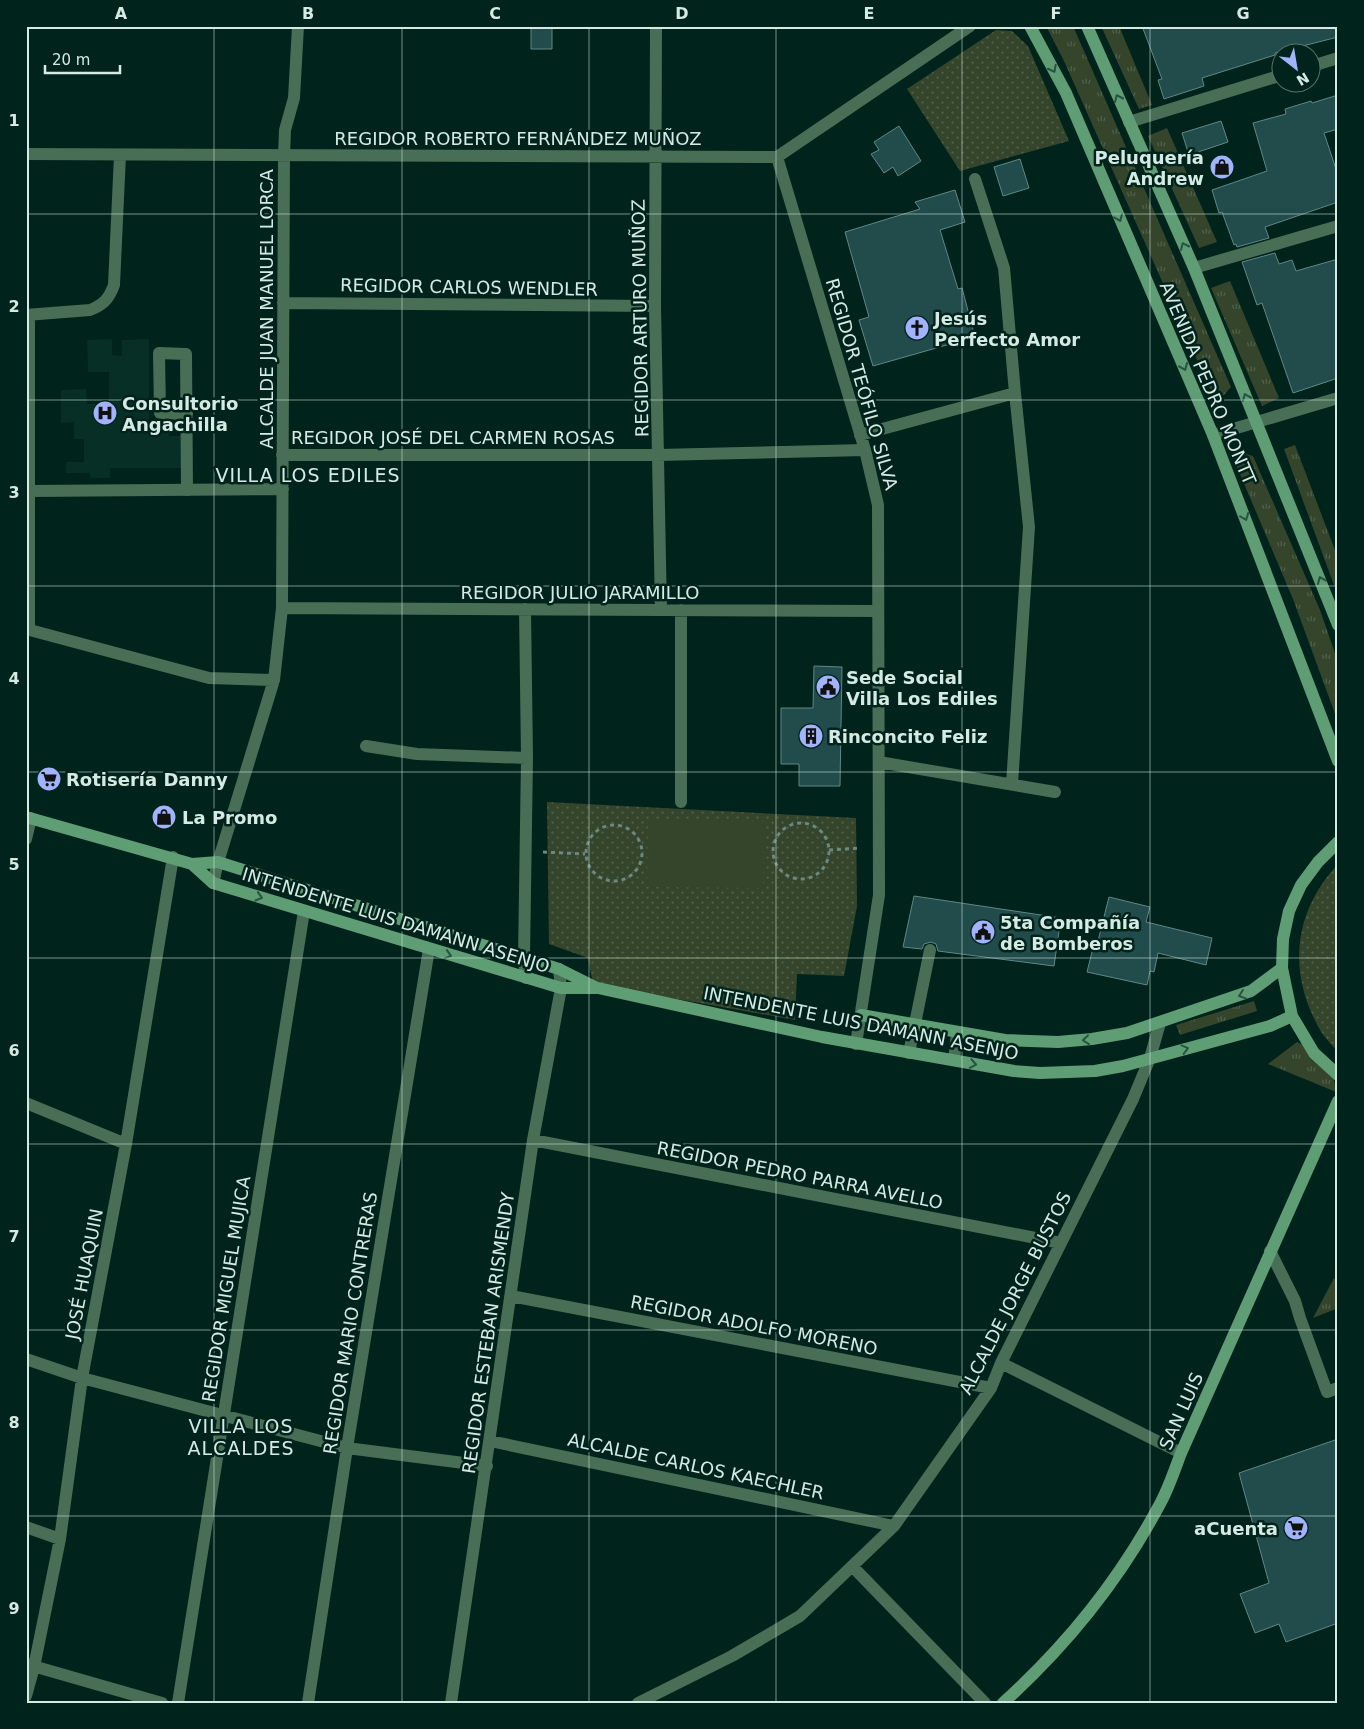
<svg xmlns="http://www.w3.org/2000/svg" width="1364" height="1729" font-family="'DejaVu Sans',sans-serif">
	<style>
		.built { fill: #082f26 }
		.grass { fill: url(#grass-tufts) }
		.park { fill: url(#park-dots) }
		.garden { fill: #35452c }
		.building { fill: #224c4b; stroke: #5e8887 }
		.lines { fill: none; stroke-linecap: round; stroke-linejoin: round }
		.path { stroke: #6c8881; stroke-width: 3; stroke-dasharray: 4 4; stroke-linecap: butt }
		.lane { stroke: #486e55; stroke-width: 12 }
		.street { stroke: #486e55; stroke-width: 12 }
		.secondary { stroke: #5f9d75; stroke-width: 12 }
		.oneway { stroke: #26543f }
		.grid { fill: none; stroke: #d5eae3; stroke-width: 1; stroke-opacity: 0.55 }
		.labels { text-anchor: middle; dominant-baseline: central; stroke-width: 5; stroke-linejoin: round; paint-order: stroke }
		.street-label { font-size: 18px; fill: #d5eae3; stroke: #00231b }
		.poi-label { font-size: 18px; font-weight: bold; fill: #d5eae3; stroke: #00231b; text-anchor: start }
		.neighbourhood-label { font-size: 19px; letter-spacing: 1px; fill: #d5eae3; stroke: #00231b }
		.neatline { fill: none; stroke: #d5eae3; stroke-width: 2 }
		.grid-label { font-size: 16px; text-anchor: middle; font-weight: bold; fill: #d5eae3 }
	</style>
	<defs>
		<pattern id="grass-tufts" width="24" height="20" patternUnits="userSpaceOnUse" patternTransform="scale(1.25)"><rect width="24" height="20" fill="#35452c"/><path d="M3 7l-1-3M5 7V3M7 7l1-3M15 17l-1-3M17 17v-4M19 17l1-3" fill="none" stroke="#51604a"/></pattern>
		<pattern id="park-dots" width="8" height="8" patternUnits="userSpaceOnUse" patternTransform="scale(1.25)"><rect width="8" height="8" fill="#35452c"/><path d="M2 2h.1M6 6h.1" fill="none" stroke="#51604a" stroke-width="1.8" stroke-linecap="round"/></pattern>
	</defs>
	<rect width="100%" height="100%" fill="#00231b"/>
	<path class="built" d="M 112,339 L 112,355 L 122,356 L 122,340 L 149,339 L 149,424 L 168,424 L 169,436 L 181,436 L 181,468 L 110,468 L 110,478 L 90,478 L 90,473 L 66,473 L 66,462 L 84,462 L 84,439 L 74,439 L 74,422 L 61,423 L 61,390 L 86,389 L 87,404 L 109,404 L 109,372 L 88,372 L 87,340 Z"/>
	<path class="grass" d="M 1046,26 L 1073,26 L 1231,387 L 1224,395 L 1218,396 L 1210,389 L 1064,61 Z
		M 1101,26 L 1119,26 L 1152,105 L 1139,109 Z
		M 1167,128 L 1217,242 L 1199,248 L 1148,136 Z
		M 1230,281 L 1279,398 L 1262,406 L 1211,288 Z
		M 1295,445 L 1338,558 L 1338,596 L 1284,449 Z
		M 1246,454 L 1253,456 L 1320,610 L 1338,662 L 1338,722 L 1293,599 L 1237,467 L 1238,458 Z
		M 1254,1001 L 1257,1011 L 1180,1035 L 1176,1025 Z
		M 1297,1042 L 1311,1049 L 1333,1073 L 1336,1092 L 1268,1064 Z
		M 1334,1278 L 1338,1286 L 1338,1308 L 1313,1318 Z"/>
	<path class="park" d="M 996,30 L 1012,31 L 1028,46 L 1069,141 L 960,171 L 907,89 Z
		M 547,802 L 856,818 L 857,906 L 844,976 L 797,974 L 795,1020 L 593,984 L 588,958 L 549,944 Z
		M 1338,864 L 1338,1052 C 1331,1044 1323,1036 1319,1028 C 1287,971 1294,911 1338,864 Z"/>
	<path class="garden" d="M 648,821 L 764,822 L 763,888 L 647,887 Z"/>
	<path class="building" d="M 531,26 L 552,26 L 552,49 L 531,49 Z
		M 1142,26 L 1338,26 L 1338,37 L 1275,53 L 1275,55 L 1202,78 L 1204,86 L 1164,99 L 1158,80 L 1162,79 Z
		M 1338,95 L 1338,129 L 1324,133 L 1338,175 L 1338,202 L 1265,227 L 1269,238 L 1237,247 L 1236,244 L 1234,245 L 1222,212 L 1219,213 L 1212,190 L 1267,171 L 1253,123 L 1286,114 L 1285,109 L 1311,101 L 1312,103 Z
		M 1221,121 L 1228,142 L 1189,155 L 1182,133 Z
		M 899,126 L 921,161 L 898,176 L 893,167 L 884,173 L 871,154 L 879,150 L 874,142 Z
		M 1020,159 L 1029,188 L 1003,196 L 994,167 Z
		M 955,190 L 965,222 L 940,230 L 958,289 L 962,288 L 975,337 L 873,366 L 859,320 L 869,317 L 845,232 L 920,209 L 915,202 Z
		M 1275,253 L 1279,264 L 1292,260 L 1296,271 L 1338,259 L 1338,378 L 1293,393 L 1262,303 L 1257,305 L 1242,262 Z
		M 814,666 L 842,667 L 840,786 L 799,786 L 799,764 L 781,764 L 781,708 L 813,708 Z
		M 914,896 L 1061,918 L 1054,966 L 938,951 L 936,944 L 931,942 L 924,944 L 922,949 L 903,947 Z
		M 1109,897 L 1150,907 L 1146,922 L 1212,938 L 1206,965 L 1158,953 L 1154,972 L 1150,971 L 1147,985 L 1087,972 L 1094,944 L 1097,945 Z
		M 1338,1439 L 1338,1623 L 1286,1642 L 1279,1624 L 1255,1633 L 1240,1594 L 1269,1583 L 1239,1473 Z"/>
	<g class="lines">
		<path class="path" d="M773 851a28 28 0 1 1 56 0a28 28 0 1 1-56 0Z
			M586 853a28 28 0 1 1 56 0a28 28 0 1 1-56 0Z
			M 829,850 L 860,848
			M 543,852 L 585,854"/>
		<path class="lane" d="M 187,414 L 160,413 L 159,353 L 186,354 L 187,490
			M 909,1053 L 930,950
			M 954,1060 L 957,1033
			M 1270,1251 L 1295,1301 L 1300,1318 L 1327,1392 L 1338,1388"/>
		<path class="street" d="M 656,26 L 655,306 L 661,610
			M 1312,66 L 1338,58
			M 1129,122 L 1282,75
			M 26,154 L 777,157 L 970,26
			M 777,157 L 865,450 L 878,505 L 879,895 L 856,1044
			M 975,179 L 1004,268 L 1015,393 L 1029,527 L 1012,784
			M 1194,268 L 1338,226
			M 283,303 L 655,306
			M 26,315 L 90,310 C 103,305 109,299 114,285 L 120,155
			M 860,435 L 1015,393
			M 1213,435 L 1338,398
			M 282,455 L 658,455 L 865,450
			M 28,491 L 283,489
			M 282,608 L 877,611
			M 525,609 L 527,758 L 524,958 L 526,978
			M 681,610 L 681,802
			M 26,629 L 209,678 L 274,680
			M 29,630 L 29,315
			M 366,746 L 417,754 L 527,758
			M 879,762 L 1055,792
			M 26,839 L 31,818
			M 213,883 L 218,862 L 274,680 L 282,608 L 284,155 L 285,130 L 294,98 L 298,26
			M 26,1103 L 126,1144
			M 533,1140 L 1061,1243
			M 511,1296 L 991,1388
			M 26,1359 L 82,1378 L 347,1448 L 487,1466
			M 1001,1363 L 1181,1453
			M 490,1441 L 894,1526
			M 26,1527 L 60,1539
			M 852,1566 L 985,1703
			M 26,1664 L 162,1703
			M 26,1696 L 34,1667 L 60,1539 L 82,1378 L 126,1144 L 173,857
			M 178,1703 L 304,911
			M 308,1703 L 347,1448 L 429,949
			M 451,1703 L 533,1140 L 561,988 L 559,969
			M 638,1703 L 732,1656 L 800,1616 L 894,1526 L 991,1388 L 1001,1363 L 1133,1099 L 1150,1058 L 1160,1023"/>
		<path class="secondary" d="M 1030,26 L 1066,93 L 1213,435 L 1338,761
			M 1087,26 L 1194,268 L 1338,625
			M 26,817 L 192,864 L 218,862 L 559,969 L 595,987
			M 1338,842 L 1318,862 L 1301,885 L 1289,911 L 1283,939 L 1282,968 L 1292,1016 L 1314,1053 L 1338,1075
			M 192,864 L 213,883 L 561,988 L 598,988 L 822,1037 L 1014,1071 L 1040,1073 L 1095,1071 L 1123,1066 L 1270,1026 L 1292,1016
			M 861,1015 L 1005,1040 L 1058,1042 L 1092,1039 L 1127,1033 L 1251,991 L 1282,968
			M 1003,1703 C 1066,1646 1121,1578 1161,1502 C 1169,1487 1175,1469 1181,1453 L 1338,1101"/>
	</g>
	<defs><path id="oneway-chevron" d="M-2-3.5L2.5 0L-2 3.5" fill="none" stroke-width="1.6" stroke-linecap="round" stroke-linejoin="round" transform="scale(1.25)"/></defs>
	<g class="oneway">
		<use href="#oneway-chevron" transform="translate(1053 69) rotate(63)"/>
		<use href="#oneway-chevron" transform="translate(1118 98) rotate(-114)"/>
		<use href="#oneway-chevron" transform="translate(1119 218) rotate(67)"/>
		<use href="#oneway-chevron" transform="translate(1184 246) rotate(-114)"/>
		<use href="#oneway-chevron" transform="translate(1184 367) rotate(67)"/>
		<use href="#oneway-chevron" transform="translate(1246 397) rotate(-112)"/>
		<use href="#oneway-chevron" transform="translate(1245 517) rotate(69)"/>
		<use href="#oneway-chevron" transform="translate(1321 580) rotate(-112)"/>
		<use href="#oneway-chevron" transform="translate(259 897) rotate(17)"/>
		<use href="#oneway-chevron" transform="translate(448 955) rotate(17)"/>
		<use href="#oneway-chevron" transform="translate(1242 995) rotate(161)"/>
		<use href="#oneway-chevron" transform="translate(1086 1040) rotate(174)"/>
		<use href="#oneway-chevron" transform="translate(1185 1049) rotate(-15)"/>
		<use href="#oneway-chevron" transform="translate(973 1064) rotate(10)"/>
	</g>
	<path class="grid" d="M 214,26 L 214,1703M 402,26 L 402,1703M 589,26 L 589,1703M 776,26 L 776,1703M 962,26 L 962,1703M 1150,26 L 1150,1703M 26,214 L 1338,214M 26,400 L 1338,400M 26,586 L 1338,586M 26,772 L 1338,772M 26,958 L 1338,958M 26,1144 L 1338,1144M 26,1330 L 1338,1330M 26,1516 L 1338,1516"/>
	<defs>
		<symbol id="shop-disc" viewBox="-11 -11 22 22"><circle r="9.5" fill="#a1b3fd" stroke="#00231b"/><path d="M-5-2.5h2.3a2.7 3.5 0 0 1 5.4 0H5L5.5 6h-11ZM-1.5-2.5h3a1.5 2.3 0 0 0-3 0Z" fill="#111"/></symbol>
		<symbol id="church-disc" viewBox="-11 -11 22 22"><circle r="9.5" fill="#a1b3fd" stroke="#00231b"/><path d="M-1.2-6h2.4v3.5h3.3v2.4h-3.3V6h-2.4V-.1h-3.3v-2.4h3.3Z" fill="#111"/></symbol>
		<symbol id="hospital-disc" viewBox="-11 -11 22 22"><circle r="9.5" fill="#a1b3fd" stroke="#00231b"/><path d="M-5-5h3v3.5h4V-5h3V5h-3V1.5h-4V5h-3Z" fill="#111"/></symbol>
		<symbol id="civic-disc" viewBox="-11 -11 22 22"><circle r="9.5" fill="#a1b3fd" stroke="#00231b"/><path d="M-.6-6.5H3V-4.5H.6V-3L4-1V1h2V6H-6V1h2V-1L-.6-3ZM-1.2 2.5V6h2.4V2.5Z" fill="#111"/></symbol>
		<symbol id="building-disc" viewBox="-11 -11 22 22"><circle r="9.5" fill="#a1b3fd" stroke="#00231b"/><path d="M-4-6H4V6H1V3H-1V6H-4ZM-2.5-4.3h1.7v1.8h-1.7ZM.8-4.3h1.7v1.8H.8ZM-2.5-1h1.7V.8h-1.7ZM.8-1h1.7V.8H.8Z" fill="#111"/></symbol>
		<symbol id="supermarket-disc" viewBox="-11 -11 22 22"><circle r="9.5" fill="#a1b3fd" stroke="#00231b"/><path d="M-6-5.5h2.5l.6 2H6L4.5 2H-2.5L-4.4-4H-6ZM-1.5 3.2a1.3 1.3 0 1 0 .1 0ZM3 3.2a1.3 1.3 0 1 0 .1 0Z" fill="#111"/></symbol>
	</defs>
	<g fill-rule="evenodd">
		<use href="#shop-disc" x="1208" y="153" width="28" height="28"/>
		<use href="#church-disc" x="903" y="314" width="28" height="28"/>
		<use href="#hospital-disc" x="91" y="399" width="28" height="28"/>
		<use href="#civic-disc" x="814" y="673" width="28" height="28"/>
		<use href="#building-disc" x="797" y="722" width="28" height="28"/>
		<use href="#supermarket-disc" x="35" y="765" width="28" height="28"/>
		<use href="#shop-disc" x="150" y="803" width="28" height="28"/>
		<use href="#civic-disc" x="969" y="918" width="28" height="28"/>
		<use href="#supermarket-disc" x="1282" y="1514" width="28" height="28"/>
	</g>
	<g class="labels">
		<g class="street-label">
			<text x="518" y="138">REGIDOR ROBERTO FERNÁNDEZ MUÑOZ</text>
			<text transform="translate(469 287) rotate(1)">REGIDOR CARLOS WENDLER</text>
			<text transform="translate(266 309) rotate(-90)">ALCALDE JUAN MANUEL LORCA</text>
			<text transform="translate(640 318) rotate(-91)">REGIDOR ARTURO MUÑOZ</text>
			<text transform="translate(1208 383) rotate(67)">AVENIDA PEDRO MONTT</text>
			<text transform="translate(862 384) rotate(74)">REGIDOR TEÓFILO SILVA</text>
			<text x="453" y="437">REGIDOR JOSÉ DEL CARMEN ROSAS</text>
			<text x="580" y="592">REGIDOR JULIO JARAMILLO</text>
			<text transform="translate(396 920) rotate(17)">INTENDENTE LUIS DAMANN ASENJO</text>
			<text transform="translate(861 1023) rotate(11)">INTENDENTE LUIS DAMANN ASENJO</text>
			<text transform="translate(800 1175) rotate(11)">REGIDOR PEDRO PARRA AVELLO</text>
			<text transform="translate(84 1274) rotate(-79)">JOSÉ HUAQUIN</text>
			<text transform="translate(226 1289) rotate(-81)">REGIDOR MIGUEL MUJICA</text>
			<text transform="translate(1015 1293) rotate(-63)">ALCALDE JORGE BUSTOS</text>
			<text transform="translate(350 1323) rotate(-81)">REGIDOR MARIO CONTRERAS</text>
			<text transform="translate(754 1325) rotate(11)">REGIDOR ADOLFO MORENO</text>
			<text transform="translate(488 1333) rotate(-82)">REGIDOR ESTEBAN ARISMENDY</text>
			<text transform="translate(1181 1411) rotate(-66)">SAN LUIS</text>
			<text transform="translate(696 1466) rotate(12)">ALCALDE CARLOS KAECHLER</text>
		</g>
		<g class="poi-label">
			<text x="1204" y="157" text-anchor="end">Peluquería<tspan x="1204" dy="21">Andrew</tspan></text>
			<text x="934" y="318">Jesús<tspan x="934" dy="21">Perfecto Amor</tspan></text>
			<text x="122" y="403">Consultorio<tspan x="122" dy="21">Angachilla</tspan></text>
			<text x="846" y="677">Sede Social<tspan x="846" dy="21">Villa Los Ediles</tspan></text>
			<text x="828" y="736">Rinconcito Feliz</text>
			<text x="66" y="779">Rotisería Danny</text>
			<text x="182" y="817">La Promo</text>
			<text x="1000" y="922">5ta Compañía<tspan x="1000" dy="21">de Bomberos</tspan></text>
			<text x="1278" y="1528" text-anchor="end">aCuenta</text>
		</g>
		<g class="neighbourhood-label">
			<text x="308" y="475">VILLA LOS EDILES</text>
			<text x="241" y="1426">VILLA LOS<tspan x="241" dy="22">ALCALDES</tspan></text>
		</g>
	</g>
	<rect width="1364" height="1729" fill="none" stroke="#00231b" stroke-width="55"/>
	<g transform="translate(1296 68) rotate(149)"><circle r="24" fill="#00231b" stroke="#55736b"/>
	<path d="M0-4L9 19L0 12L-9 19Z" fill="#a1b3fd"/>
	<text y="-8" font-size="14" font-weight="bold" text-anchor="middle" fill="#d5eae3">N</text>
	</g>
	<path d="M45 65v8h75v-8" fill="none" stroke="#d5eae3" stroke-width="2.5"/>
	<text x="52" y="65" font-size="15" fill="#d5eae3" stroke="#00231b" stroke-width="4" paint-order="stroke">20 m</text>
	<rect x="28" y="28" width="1308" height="1674" class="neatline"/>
	<g class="grid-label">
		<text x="121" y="19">A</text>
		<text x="308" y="19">B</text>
		<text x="495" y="19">C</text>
		<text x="682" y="19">D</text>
		<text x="869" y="19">E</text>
		<text x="1056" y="19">F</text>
		<text x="1243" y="19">G</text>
		<text x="14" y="126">1</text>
		<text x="14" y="312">2</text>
		<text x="14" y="498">3</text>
		<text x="14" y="684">4</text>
		<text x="14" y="870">5</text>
		<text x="14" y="1056">6</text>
		<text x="14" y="1242">7</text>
		<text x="14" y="1428">8</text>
		<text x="14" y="1614">9</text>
	</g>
</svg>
